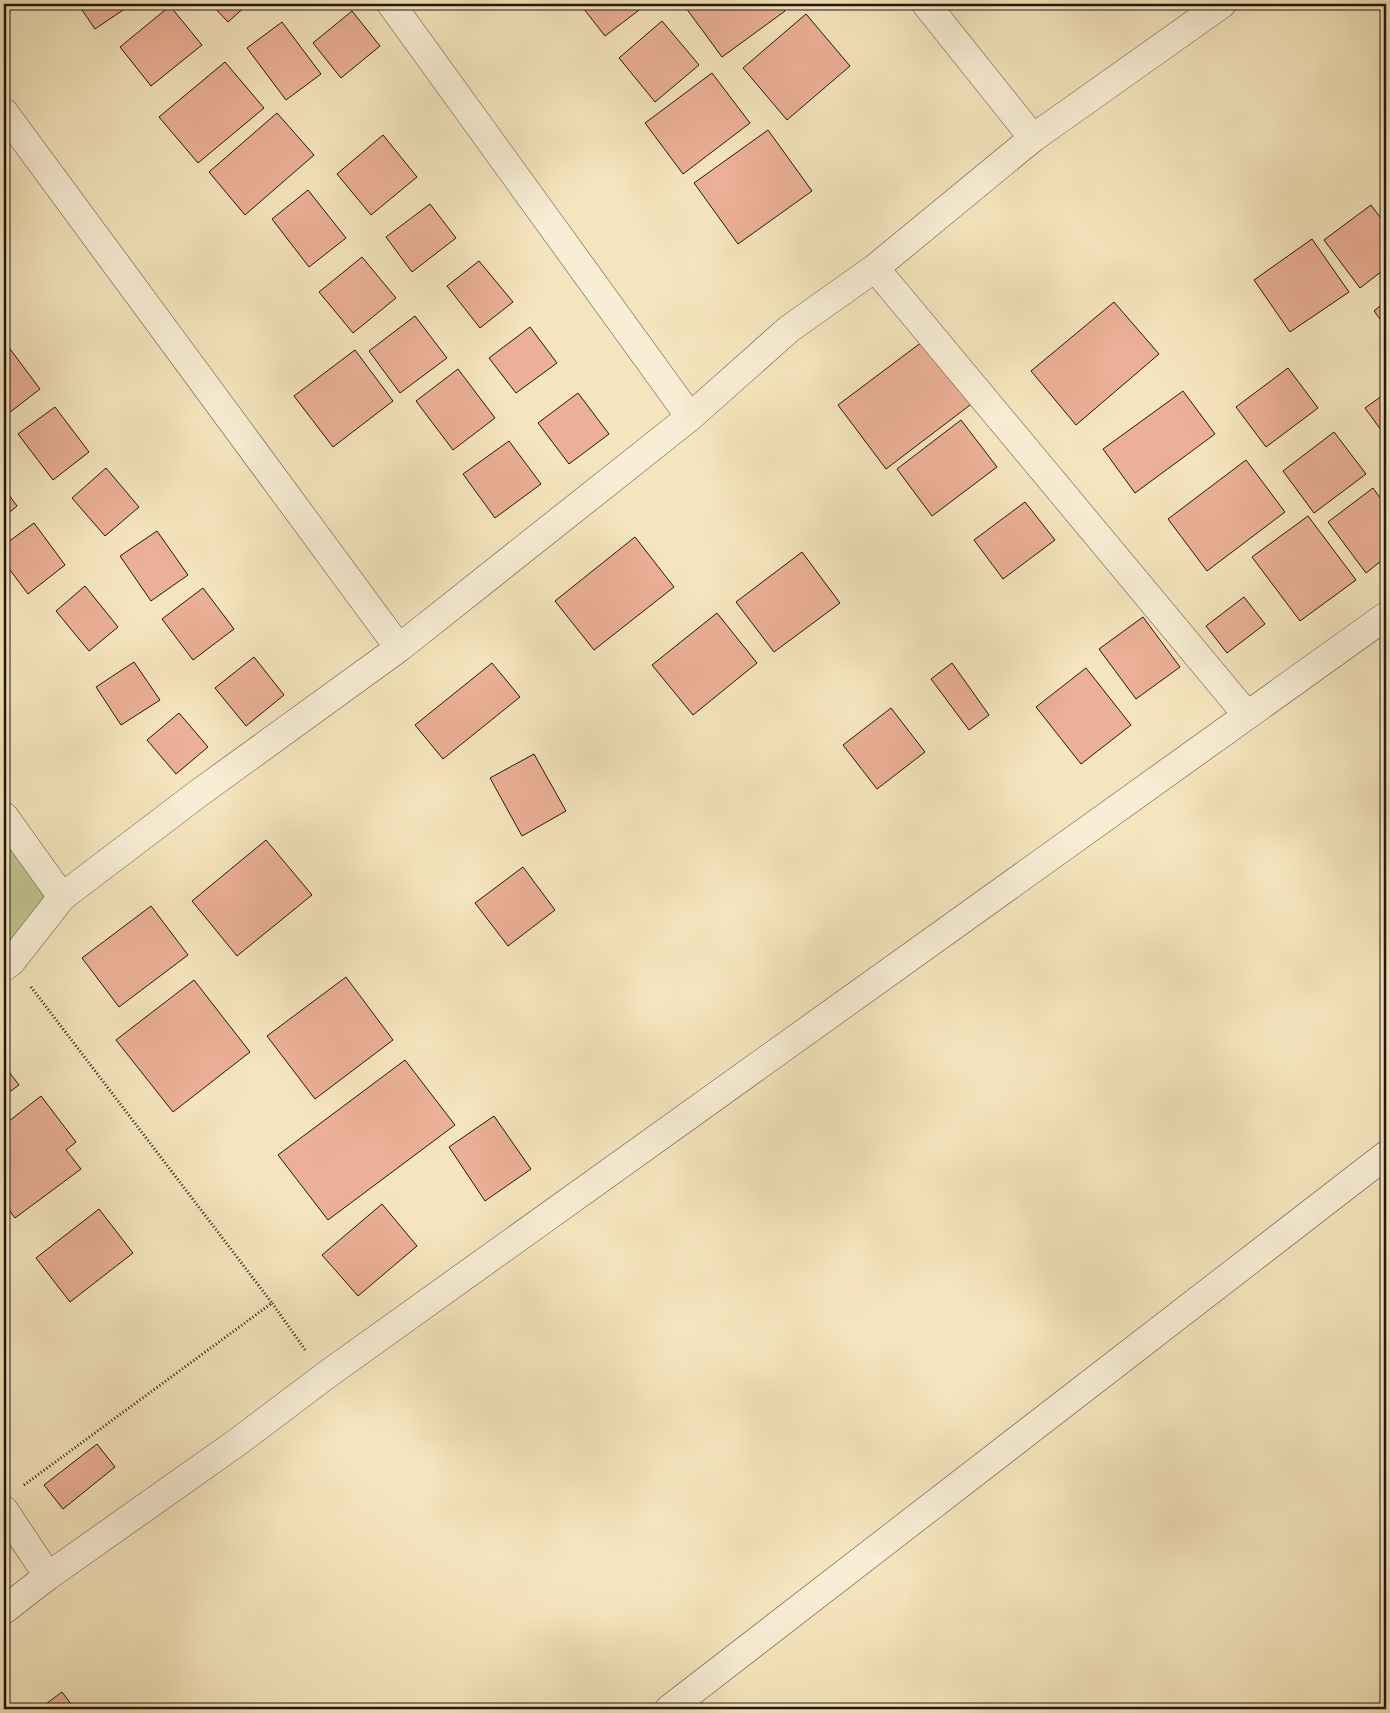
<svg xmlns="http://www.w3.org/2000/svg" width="1390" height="1713" font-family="'Libre Caslon Text',serif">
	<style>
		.green { fill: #c0c38e; stroke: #716c4e }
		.building { fill: #ebb097; stroke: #22160e }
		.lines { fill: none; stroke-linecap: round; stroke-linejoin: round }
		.street-casing { stroke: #574a3a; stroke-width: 29 }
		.path { stroke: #22160e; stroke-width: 3; stroke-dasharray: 1 2.5; stroke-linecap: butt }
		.street { stroke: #f8eed5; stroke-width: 28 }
	</style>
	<rect width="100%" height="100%" fill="#f5e5be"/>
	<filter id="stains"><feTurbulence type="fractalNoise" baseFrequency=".004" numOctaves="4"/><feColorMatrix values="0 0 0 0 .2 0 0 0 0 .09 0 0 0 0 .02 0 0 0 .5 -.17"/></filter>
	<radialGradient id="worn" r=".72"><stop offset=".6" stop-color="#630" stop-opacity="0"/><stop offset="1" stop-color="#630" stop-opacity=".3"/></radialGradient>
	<path class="green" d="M 4,816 L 62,897 L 4,967 Z"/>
	<path class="building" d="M 78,4 L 132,4 L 95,29 Z
		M 211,4 L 248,4 L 228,22 Z
		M 580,4 L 647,4 L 605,36 Z
		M 683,4 L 780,4 L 785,11 L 722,57 Z
		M 170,6 L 202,45 L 151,86 L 120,47 Z
		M 352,11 L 380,46 L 341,78 L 313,43 Z
		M 806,14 L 850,66 L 787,120 L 743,68 Z
		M 662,21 L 699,65 L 655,102 L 619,58 Z
		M 282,22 L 321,74 L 286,100 L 247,48 Z
		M 225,62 L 264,108 L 198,163 L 159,117 Z
		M 712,73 L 750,123 L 683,174 L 645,123 Z
		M 277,113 L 314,155 L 245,215 L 209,172 Z
		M 768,130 L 812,191 L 738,244 L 694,183 Z
		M 383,135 L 417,177 L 371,215 L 337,174 Z
		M 308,190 L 346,238 L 309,267 L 272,219 Z
		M 430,204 L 456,238 L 412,272 L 386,237 Z
		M 1371,205 L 1386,225 L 1386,268 L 1360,288 L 1324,240 Z
		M 1312,239 L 1349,292 L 1290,332 L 1254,280 Z
		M 362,257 L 396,298 L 353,333 L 319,292 Z
		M 479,261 L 513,302 L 480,328 L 447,286 Z
		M 1386,301 L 1386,327 L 1374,311 Z
		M 1114,302 L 1159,354 L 1076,425 L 1031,371 Z
		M 415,316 L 447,358 L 400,393 L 369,351 Z
		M 530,327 L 557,363 L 516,393 L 489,358 Z
		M 926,339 L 974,402 L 886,469 L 838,405 Z
		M 7,345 L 40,389 L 5,416 L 4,347 Z
		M 355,350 L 393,401 L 333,447 L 294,396 Z
		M 1288,368 L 1318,408 L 1266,447 L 1236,407 Z
		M 458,369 L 495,418 L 453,450 L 416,401 Z
		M 1183,391 L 1215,434 L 1135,493 L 1103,449 Z
		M 578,393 L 609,434 L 569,464 L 538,423 Z
		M 1386,393 L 1386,437 L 1365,408 Z
		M 55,407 L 89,452 L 53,480 L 18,434 Z
		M 961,420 L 997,467 L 932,516 L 897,469 Z
		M 1334,432 L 1366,474 L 1314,513 L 1283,471 Z
		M 509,441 L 541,484 L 495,518 L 463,474 Z
		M 1246,460 L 1285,512 L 1207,571 L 1168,519 Z
		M 106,468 L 139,507 L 105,536 L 72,498 Z
		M 4,488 L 17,506 L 4,517 Z
		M 1373,488 L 1386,506 L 1386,557 L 1366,573 L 1328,522 Z
		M 1025,502 L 1055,540 L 1003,579 L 974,540 Z
		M 1308,516 L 1356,580 L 1300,621 L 1252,557 Z
		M 34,523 L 65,565 L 28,594 L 4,562 L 4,545 Z
		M 157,531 L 188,575 L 151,601 L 120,556 Z
		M 635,537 L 674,587 L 594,650 L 555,601 Z
		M 802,552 L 840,603 L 774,652 L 736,602 Z
		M 85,586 L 118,627 L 89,651 L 56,611 Z
		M 203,588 L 234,629 L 193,660 L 162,619 Z
		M 1244,597 L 1265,624 L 1227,653 L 1206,626 Z
		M 717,613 L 757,663 L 693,715 L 652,665 Z
		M 1143,617 L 1180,667 L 1136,699 L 1099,649 Z
		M 254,657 L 284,695 L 246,726 L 215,688 Z
		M 134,662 L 160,700 L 121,725 L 96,687 Z
		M 492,663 L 520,697 L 443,759 L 415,725 Z
		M 952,663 L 989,715 L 969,730 L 931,679 Z
		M 1086,668 L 1131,725 L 1081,764 L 1036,707 Z
		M 891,708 L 925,752 L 877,789 L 843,745 Z
		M 179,713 L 208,747 L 176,774 L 147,740 Z
		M 534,754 L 566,811 L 522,836 L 490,778 Z
		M 266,840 L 312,895 L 237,956 L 192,901 Z
		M 523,867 L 555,910 L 508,946 L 475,903 Z
		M 151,906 L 188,955 L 119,1007 L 82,958 Z
		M 346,977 L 393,1040 L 315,1099 L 267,1036 Z
		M 194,980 L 250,1052 L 173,1112 L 116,1040 Z
		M 405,1060 L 455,1125 L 328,1220 L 278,1155 Z
		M 4,1065 L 19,1085 L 4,1096 Z
		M 41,1096 L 76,1142 L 66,1150 L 81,1169 L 15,1218 L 4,1203 L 4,1125 Z
		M 494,1116 L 531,1169 L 485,1201 L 449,1147 Z
		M 382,1204 L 417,1246 L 358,1296 L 322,1255 Z
		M 99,1209 L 133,1253 L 70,1302 L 36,1258 Z
		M 97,1444 L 115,1467 L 63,1509 L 44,1485 Z
		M 62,1692 L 75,1709 L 39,1709 Z"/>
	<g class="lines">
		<defs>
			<path id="street" d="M 391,4 L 690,417
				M 926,4 L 1033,138
				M 4,112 L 399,648
				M 875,268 L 1247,715
				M 4,816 L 62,897
				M 4,967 L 11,962 L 62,897 L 199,793 L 399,648 L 690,417 L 789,329 L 875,268 L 1033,138 L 1222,4
				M 4,1510 L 48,1576
				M 4,1610 L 48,1576 L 239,1441 L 325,1376 L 1386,616
				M 669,1709 L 1386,1155"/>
		</defs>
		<use href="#street" class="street-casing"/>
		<path class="path" d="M 31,987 L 272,1303
			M 24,1485 L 272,1303 L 306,1351"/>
		<use href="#street" class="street"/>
	</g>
	<rect width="1390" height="1713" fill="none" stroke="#f5e5be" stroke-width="20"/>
	<rect x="5" y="5" width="1380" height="1703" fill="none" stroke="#22160e" stroke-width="2.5"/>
	<rect x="10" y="10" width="1370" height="1693" fill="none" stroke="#22160e"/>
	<rect width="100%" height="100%" filter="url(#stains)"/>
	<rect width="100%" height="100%" fill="url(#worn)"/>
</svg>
